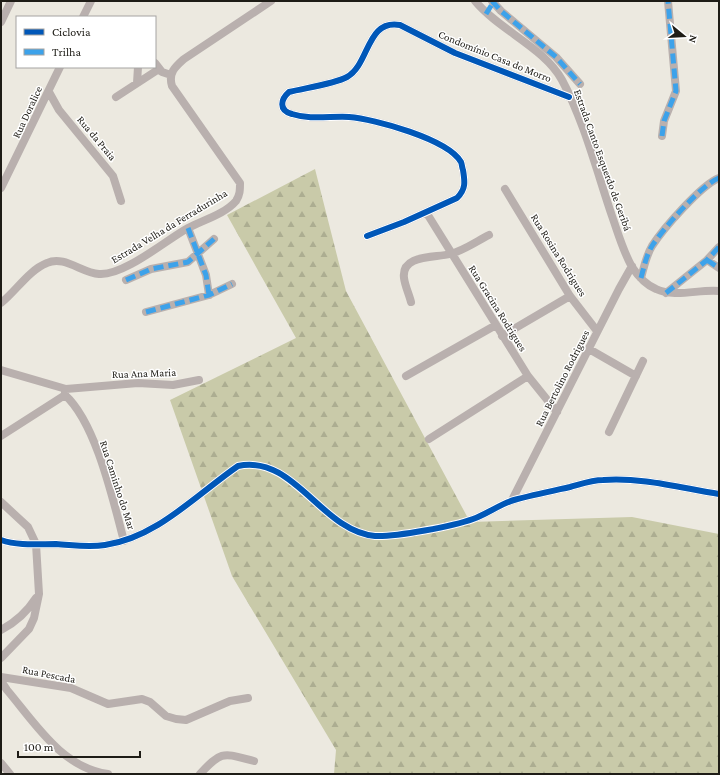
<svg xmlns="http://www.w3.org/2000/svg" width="720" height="775" font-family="'Crimson Pro',serif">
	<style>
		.forest { fill: url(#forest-firs) }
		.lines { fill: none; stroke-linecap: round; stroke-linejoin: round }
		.minor { stroke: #b9b0ae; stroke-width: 8 }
		.quiet { stroke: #3da2ea; stroke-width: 5; stroke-dasharray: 10 5; stroke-linecap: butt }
		.cycleway-casing { stroke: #fff; stroke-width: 8 }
		.cycleway { stroke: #0057b8; stroke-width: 6 }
		.labels { text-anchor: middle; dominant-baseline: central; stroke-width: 3; stroke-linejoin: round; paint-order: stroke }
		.street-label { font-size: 11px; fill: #1e1c16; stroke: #fff }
	</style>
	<defs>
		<pattern id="forest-firs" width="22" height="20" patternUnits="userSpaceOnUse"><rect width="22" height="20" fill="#c9caa9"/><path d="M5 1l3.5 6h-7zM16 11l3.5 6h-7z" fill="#acad91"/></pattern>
	</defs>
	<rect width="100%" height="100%" fill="#ece9e0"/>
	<path class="forest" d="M 315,169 L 346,291 L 470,522 L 632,517 L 719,534 L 719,774 L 334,774 L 336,750 L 232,576 L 170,400 L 296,338 L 227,215 Z"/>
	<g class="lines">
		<path class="minor" d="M 475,1 C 499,30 545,48 562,80 C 584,121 597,172 612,216 C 618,233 623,251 632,267 C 638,276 646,285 656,289 C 675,298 699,289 719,291
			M 492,1 L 501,11 L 556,57 L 580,84
			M 83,17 L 91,1
			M 1,22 L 11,1
			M 155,63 L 162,72 L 171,75
			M 137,83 L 138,67
			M 49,92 L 59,110 L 113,176 L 121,201
			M 116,97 L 159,69
			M 662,136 L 664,121 L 676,91 L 668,1
			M 1,188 L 60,67
			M 505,189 L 570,296 L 597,331
			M 426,212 L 528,376 L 557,412
			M 188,228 L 206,275 L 209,295
			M 367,236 L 404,222 L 457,198 C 466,189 465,182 463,170 C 462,168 462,164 461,162 C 448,139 374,119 349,117 C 330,116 310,120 292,114 C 278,110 281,99 289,92 C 305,88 334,84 347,77 C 370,64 366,19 400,25 L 455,53 L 569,97
			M 707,260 L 719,268
			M 641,278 C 644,267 646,256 652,246 C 663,229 701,185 719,178
			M 126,280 L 151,269 L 188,262 L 214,239
			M 666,293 L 707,260 L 719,247
			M 411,302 C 409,294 405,286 404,278 C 401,254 435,258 450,254 C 463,251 477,241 489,235
			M 1,303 C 16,291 29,270 47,263 C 64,255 82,273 99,274 C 124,276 166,240 188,228 C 203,220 225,214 236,201 C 240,195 240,190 240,183 L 172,86 C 168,73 175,67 184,59 L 271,1
			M 146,312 L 209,295 L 232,284
			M 502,336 L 570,296
			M 589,349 L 636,376
			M 1,370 L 66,389 L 138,383 L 173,385 L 199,380
			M 406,376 L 496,325
			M 65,395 C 96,423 113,500 124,541
			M 609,432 L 643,361
			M 1,436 L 65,395 L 65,390
			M 429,439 L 528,376
			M 512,500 L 619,289 L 632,266
			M 1,502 L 28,527 L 36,544 L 39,594 L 34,618 L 29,629 L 1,658
			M 1,540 C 18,546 38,544 56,544 C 73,545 88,548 105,545 C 156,538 196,495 238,466 C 294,454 321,531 375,536 C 396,537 454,526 473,519 C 487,514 500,504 514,500 C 533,495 552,491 570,487 C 581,484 592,480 603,480 C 641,477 681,488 719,494
			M 1,630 C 16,622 27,612 36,598
			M 1,677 L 71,688 L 108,704 L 142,699 L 150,702 L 166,716 L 176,719 L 186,720 L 230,701 L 248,698
			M 1,681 L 7,690 C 35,723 62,768 108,774
			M 1,763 L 10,774
			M 200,774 C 222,750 223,753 254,761"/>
		<path class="quiet" d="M 492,1 L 501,11 L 556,57 L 580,84
			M 486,14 L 494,1
			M 662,136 L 664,121 L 676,91 L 668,1
			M 188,228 L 206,275 L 209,295
			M 707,260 L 719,268
			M 641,278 C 644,267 646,256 652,246 C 663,229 701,185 719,178
			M 126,280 L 151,269 L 188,262 L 214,239
			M 666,293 L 707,260 L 719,247
			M 146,312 L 209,295 L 232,284"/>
		<defs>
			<path id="cycleway" d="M 367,236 L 404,222 L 457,198 C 466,189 465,182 463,170 C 462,168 462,164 461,162 C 448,139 374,119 349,117 C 330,116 310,120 292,114 C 278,110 281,99 289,92 C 305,88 334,84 347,77 C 370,64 366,19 400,25 L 455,53 L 569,97
				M 1,540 C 18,546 38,544 56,544 C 73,545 88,548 105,545 C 156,538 196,495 238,466 C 294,454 321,531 375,536 C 396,537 454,526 473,519 C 487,514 500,504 514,500 C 533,495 552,491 570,487 C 581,484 592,480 603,480 C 641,477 681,488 719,494"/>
		</defs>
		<use href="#cycleway" class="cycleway-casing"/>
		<use href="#cycleway" class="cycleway"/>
	</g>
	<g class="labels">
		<g class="street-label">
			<text transform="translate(495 56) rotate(22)">Condomínio Casa do Morro</text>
			<text transform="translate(27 112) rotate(-65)">Rua Doralice</text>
			<text transform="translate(97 138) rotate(50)">Rua da Praia</text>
			<text transform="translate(603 160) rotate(70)">Estrada Canto Esquerdo de Geribá</text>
			<text transform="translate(169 226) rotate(-31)">Estrada Velha da Ferradurinha</text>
			<text transform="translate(559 255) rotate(58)">Rua Rosina Rodrigues</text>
			<text transform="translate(498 308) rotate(58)">Rua Gracina Rodrigues</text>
			<text transform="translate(144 373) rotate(-2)">Rua Ana Maria</text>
			<text transform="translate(562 378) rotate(-63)">Rua Bertolino Rodrigues</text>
			<text transform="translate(118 485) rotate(72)">Rua Caminho do Mar</text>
			<text transform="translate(49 674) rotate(11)">Rua Pescada</text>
		</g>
	</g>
	<rect width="720" height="775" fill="none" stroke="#1e1c16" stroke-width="4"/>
	<rect x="16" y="16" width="140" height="52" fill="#ffffff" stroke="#a5a4a2"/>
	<rect x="24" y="29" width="20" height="6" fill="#0057b8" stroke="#a5a4a2"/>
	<text x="52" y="36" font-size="12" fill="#1e1c16">Ciclovia</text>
	<rect x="24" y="49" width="20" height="6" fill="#3da2ea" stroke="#a5a4a2"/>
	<text x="52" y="56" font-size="12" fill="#1e1c16">Trilha</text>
	<g transform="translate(684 36) rotate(108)" stroke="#ffffff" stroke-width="3" paint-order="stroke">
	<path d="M0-3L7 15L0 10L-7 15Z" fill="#1e1c16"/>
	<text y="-6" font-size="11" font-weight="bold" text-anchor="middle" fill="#1e1c16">N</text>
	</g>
	<path d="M18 751v6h122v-6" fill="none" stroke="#1e1c16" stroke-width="2"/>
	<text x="24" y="751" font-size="12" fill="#1e1c16" stroke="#ffffff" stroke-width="3" paint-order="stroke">100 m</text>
</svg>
